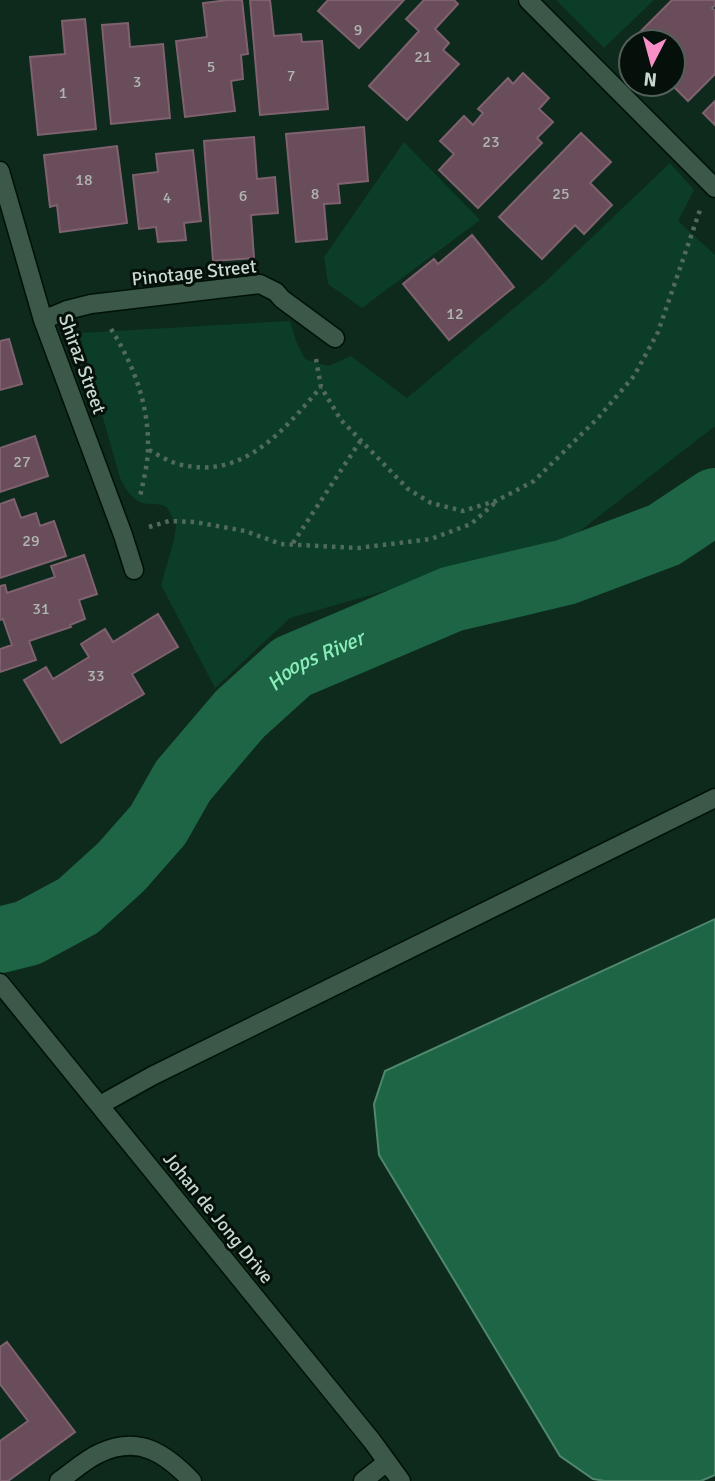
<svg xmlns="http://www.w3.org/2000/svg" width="715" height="1481" font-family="Signika,sans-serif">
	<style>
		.green { fill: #0b3d28 }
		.water { fill: #1d6545; stroke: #50886e; stroke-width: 2 }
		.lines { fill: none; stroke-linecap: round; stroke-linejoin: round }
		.river { stroke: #1d6545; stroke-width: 66 }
		.building { fill: #694d5a; stroke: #7f616f; stroke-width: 2 }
		.service-casing { stroke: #001207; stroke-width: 21 }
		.minor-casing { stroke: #001207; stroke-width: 21 }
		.tertiary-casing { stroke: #001207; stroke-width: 21 }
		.path { stroke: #526a5e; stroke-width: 4.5; stroke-dasharray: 3.5 5; stroke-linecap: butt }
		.service { stroke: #3b5848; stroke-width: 18 }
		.minor { stroke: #3b5848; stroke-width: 18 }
		.tertiary { stroke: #3b5848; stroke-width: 18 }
		.labels { text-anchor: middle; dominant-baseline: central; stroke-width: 6; stroke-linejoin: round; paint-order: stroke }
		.number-label { font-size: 16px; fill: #b0b5b2 }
		.street-label { font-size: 19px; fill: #c8d8cf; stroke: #05100a }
		.water-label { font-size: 21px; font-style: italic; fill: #8beebb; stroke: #05100a }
	</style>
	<rect width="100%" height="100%" fill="#0e2a1c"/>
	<path class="green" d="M 556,0 L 654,0 L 604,48 Z
		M 404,142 L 480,220 L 362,308 L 328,284 L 324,257 Z
		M 670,163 L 694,190 L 678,221 L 715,255 L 715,426 L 571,538 L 290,618 L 215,688 L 161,585 L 174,540 L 176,525 L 167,507 C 160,504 157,504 150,504 C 134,504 126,490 120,478 L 79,333 L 290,321 L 296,341 L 305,359 L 328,366 L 351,356 L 407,398 L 545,282 Z"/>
	<path class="water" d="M 715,919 L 715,1475 L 701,1481 L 605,1481 L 593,1479 L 560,1456 L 379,1155 L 374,1104 L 385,1071 Z"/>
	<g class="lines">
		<path class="river" id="s1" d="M 0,940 L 28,933 L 78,906 L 121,867 L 158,825 L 183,781 L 240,714 L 292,667 L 452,599 L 566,572 L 664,535 L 715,501"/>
	</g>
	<path class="building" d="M 228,0 L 242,0 L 248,54 L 241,55 L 243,79 L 231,81 L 235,111 L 185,117 L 176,41 L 207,37 L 203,3 Z
		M 250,0 L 270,0 L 274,36 L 301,34 L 302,42 L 322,41 L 328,109 L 260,115 Z
		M 328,0 L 404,0 L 359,48 L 318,11 Z
		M 424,0 L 454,0 L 458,4 L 435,29 L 449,43 L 443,50 L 459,64 L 407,120 L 369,86 L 419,31 L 406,19 Z
		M 672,0 L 715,0 L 715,5 L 712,8 L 715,11 L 715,74 L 688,101 L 671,84 L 673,84 L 673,42 L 631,42 L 631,45 L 629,43 Z
		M 85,19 L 96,129 L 38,135 L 30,57 L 65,54 L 62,21 Z
		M 128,23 L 130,47 L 163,44 L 170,118 L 111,124 L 102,25 Z
		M 523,73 L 549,98 L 539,109 L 553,122 L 537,138 L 542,143 L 478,208 L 439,170 L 454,154 L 440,141 L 464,116 L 473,125 L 483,113 L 478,109 L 508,78 L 513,84 Z
		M 715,101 L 715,125 L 703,113 Z
		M 364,127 L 368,181 L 338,184 L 340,203 L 324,204 L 327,239 L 296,242 L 286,134 Z
		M 581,133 L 611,162 L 590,183 L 612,205 L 584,234 L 575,225 L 542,259 L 499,217 Z
		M 254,137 L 257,179 L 275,177 L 278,213 L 251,215 L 254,258 L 213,261 L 204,141 Z
		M 117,146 L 127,223 L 60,232 L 57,205 L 50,207 L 44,155 Z
		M 193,150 L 201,221 L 184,223 L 186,240 L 158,242 L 156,227 L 139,229 L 133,175 L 158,172 L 156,154 Z
		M 472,235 L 514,287 L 449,340 L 403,284 L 434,259 L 438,264 Z
		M 9,339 L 22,384 L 0,390 L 0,341 Z
		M 35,436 L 48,476 L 0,492 L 0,448 Z
		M 14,499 L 21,518 L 36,513 L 40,526 L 54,521 L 66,556 L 0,578 L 0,504 Z
		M 84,555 L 97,594 L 79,600 L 85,619 L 70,625 L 71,627 L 29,641 L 36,660 L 0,672 L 0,649 L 12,645 L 3,619 L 0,620 L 0,586 L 5,585 L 7,593 L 55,577 L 51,566 Z
		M 158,614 L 178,647 L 132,674 L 144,694 L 61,743 L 24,680 L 46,667 L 53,679 L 89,657 L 81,644 L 105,629 L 113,642 Z
		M 7,1342 L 75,1432 L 8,1481 L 0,1481 L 0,1441 L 28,1421 L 0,1384 L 0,1347 Z"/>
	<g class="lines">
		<defs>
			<path id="service" d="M 100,1105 L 152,1076 L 715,798
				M 59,1481 C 72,1472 86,1459 100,1453 C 139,1435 165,1453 192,1481
				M 363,1481 L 387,1462"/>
			<path id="minor" d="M 528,0 L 715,188
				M 0,171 L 43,320 L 123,535 L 134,570
				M 43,320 L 67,310 L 91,304 L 260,284 L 276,292 L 282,299 L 335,338"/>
			<path id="tertiary" d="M 0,983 L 372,1441 L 401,1481"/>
		</defs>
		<use href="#service" class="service-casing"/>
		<use href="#minor" class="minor-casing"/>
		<use href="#tertiary" class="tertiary-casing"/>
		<path class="path" d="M 111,329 C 134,365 149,406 148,448 C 148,464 143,482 140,497
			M 316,359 L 321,387 L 341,420 L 408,489 L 431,503 L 463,511 L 496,501 L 534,481 L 598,418 L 634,376 L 658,332 L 700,210
			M 149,450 C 158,455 168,461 178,464 C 243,481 283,431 321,387
			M 149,527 L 169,521 L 195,522 L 245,531 L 281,544 L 358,548 L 431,539 L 471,524 L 496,502
			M 293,543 L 361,440"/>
		<use href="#service" class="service"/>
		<use href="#minor" class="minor"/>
		<use href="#tertiary" class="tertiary"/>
	</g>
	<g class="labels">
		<g class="number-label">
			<text x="358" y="30">9</text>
			<text x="423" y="57">21</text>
			<text x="211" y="67">5</text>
			<text x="291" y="76">7</text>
			<text x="137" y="82">3</text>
			<text x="63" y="93">1</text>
			<text x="491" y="142">23</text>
			<text x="84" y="180">18</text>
			<text x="315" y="194">8</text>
			<text x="561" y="194">25</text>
			<text x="243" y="196">6</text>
			<text x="167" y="198">4</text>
			<text x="455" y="314">12</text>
			<text x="22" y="462">27</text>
			<text x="31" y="541">29</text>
			<text x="41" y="609">31</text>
			<text x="96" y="676">33</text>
		</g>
		<g class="street-label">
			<text transform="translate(194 273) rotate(-6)">Pinotage Street</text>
			<text transform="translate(82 364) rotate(70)">Shiraz Street</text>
			<text transform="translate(218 1218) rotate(51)">Johan de Jong Drive</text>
		</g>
		<g class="water-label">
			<text stroke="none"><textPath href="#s1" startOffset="432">Hoops River</textPath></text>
		</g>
	</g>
	<g transform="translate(652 63) rotate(186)"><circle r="33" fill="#05100a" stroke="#536059" stroke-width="2"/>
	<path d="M0-5L12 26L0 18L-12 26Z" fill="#fa8fc7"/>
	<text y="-10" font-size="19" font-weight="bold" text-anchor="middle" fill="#c8d8cf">N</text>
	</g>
</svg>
